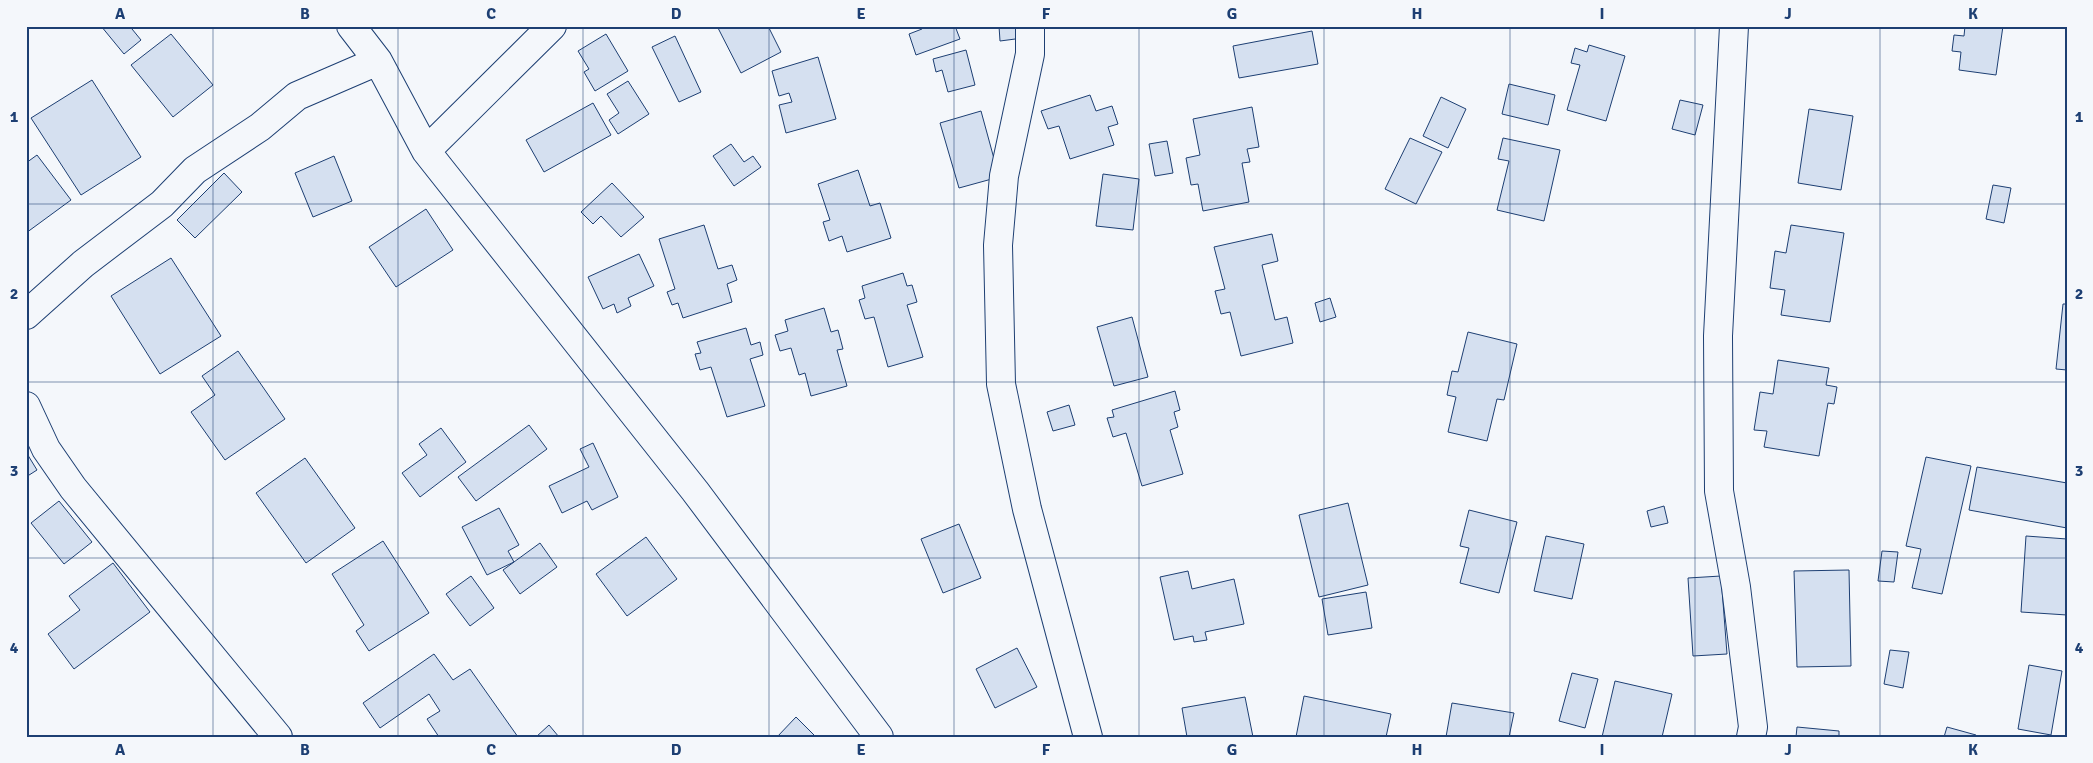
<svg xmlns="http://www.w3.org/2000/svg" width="2093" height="763" font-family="Signika,sans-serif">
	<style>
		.building { fill: #d5e0f0; stroke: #1d3f73 }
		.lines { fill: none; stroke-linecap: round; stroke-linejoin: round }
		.minor-casing { stroke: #1d3f73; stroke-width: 30 }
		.minor { stroke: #f4f7fb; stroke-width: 28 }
		.grid { fill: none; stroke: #1d3f73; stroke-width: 1; stroke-opacity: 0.55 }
		.neatline { fill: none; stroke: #1d3f73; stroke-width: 2 }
		.grid-label { font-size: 16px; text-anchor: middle; font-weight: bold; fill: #1d3f73 }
	</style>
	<rect width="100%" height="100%" fill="#f4f7fb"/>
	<path class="building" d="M 101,26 L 136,26 L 132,29 L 141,40 L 124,54 Z
		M 717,26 L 768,26 L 781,52 L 741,73 Z
		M 921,26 L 955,26 L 960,39 L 916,55 L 909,34 L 922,29 Z
		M 999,26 L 1021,26 L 1023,38 L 1000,41 Z
		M 1965,26 L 2003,26 L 1996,75 L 1959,70 L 1961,52 L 1952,51 L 1954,35 L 1964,36 Z
		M 1312,31 L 1318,64 L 1239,78 L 1233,46 Z
		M 171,34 L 213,85 L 173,117 L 131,65 Z
		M 606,34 L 628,71 L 595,91 L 584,72 L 589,69 L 578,51 Z
		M 675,36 L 701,92 L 679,102 L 652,47 Z
		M 1589,45 L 1625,56 L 1606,121 L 1567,110 L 1580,65 L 1571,63 L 1575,48 L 1587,52 Z
		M 966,50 L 975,85 L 948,92 L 942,70 L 936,72 L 933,59 Z
		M 818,57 L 836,119 L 786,133 L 779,105 L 792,102 L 789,93 L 779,96 L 772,71 Z
		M 92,80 L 141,157 L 81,195 L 31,118 Z
		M 628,81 L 649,114 L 618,134 L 609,120 L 619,113 L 607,94 Z
		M 1509,84 L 1555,95 L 1548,125 L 1502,114 Z
		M 1090,95 L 1096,111 L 1112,106 L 1118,124 L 1108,127 L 1114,145 L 1070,159 L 1059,126 L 1048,129 L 1041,111 Z
		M 1441,97 L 1466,109 L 1448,148 L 1423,136 Z
		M 1680,100 L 1703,105 L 1695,135 L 1672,129 Z
		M 593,103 L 611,135 L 544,172 L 526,140 Z
		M 1252,107 L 1259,147 L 1247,149 L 1250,162 L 1242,163 L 1249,202 L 1203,211 L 1198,184 L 1191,185 L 1186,158 L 1200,155 L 1193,119 Z
		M 1809,109 L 1853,116 L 1841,190 L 1798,183 Z
		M 981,111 L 999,177 L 959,188 L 940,123 Z
		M 1410,138 L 1442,152 L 1416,204 L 1385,189 Z
		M 1503,138 L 1560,150 L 1544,221 L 1497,210 L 1509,161 L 1498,159 Z
		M 1167,141 L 1173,173 L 1155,176 L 1149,144 Z
		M 731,144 L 744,162 L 753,156 L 761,167 L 734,186 L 713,156 Z
		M 37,155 L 71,200 L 26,233 L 26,163 Z
		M 334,156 L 352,201 L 313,217 L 295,173 Z
		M 858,170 L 870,206 L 880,203 L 891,238 L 847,252 L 842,236 L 829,241 L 823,222 L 830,220 L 818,184 Z
		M 224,173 L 242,192 L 195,238 L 177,220 Z
		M 1103,174 L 1139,179 L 1133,230 L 1096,226 Z
		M 612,183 L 644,217 L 621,237 L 601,216 L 593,224 L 581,212 Z
		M 1993,185 L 2011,188 L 2004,223 L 1986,219 Z
		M 426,209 L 453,250 L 396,287 L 369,247 Z
		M 704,225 L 718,269 L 732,265 L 737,280 L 727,284 L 732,302 L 683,318 L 678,303 L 672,305 L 667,292 L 675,289 L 659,239 Z
		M 1791,225 L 1844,233 L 1830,322 L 1781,315 L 1785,290 L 1770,288 L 1775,251 L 1786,253 Z
		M 1272,234 L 1278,261 L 1262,265 L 1275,320 L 1287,317 L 1293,343 L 1241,356 L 1230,312 L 1221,314 L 1215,291 L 1225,289 L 1214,247 Z
		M 639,254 L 654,286 L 628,298 L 631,306 L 617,313 L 614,304 L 603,309 L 588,277 Z
		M 171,258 L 221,336 L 160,374 L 111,296 Z
		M 903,273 L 907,286 L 912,285 L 917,302 L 907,305 L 923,357 L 888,367 L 874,317 L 865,319 L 859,300 L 865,298 L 862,286 Z
		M 1330,298 L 1336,317 L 1320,322 L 1315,303 Z
		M 2063,304 L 2067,304 L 2067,370 L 2056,369 Z
		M 824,308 L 831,332 L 838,330 L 843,349 L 837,350 L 847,386 L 811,396 L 805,373 L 799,375 L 791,348 L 780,351 L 775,335 L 788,331 L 785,320 Z
		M 1132,317 L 1148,377 L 1114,386 L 1097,327 Z
		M 746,328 L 751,345 L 760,342 L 763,355 L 750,359 L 765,406 L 727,417 L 711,367 L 700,370 L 695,354 L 701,353 L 697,342 Z
		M 1468,332 L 1517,344 L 1504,400 L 1497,399 L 1487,441 L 1448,432 L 1456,397 L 1447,395 L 1452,371 L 1458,372 Z
		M 238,351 L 285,419 L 225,460 L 191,412 L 215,395 L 202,376 Z
		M 1778,360 L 1829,368 L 1826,385 L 1837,387 L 1834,404 L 1828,403 L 1819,456 L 1764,447 L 1767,431 L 1754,430 L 1760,392 L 1773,394 Z
		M 1175,391 L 1180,410 L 1174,412 L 1178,427 L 1170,430 L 1183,474 L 1142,486 L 1126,433 L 1113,437 L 1107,418 L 1114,417 L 1112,410 Z
		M 1069,405 L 1075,425 L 1053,431 L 1047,412 Z
		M 529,425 L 547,449 L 476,501 L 458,477 Z
		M 441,428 L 466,462 L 420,497 L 402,473 L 427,455 L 419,444 Z
		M 593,443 L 618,497 L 592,510 L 587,501 L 562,513 L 549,486 L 589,467 L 580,449 Z
		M 26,452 L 37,470 L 26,477 Z
		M 1926,457 L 1971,466 L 1942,594 L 1912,588 L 1921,549 L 1906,546 Z
		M 305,458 L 355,528 L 306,563 L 256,493 Z
		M 1977,467 L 2067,483 L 2067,528 L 1969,510 Z
		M 59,501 L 92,542 L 64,564 L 31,523 Z
		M 1348,503 L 1368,585 L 1319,597 L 1299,515 Z
		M 1664,506 L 1668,523 L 1651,527 L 1647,511 Z
		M 499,508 L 519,545 L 508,551 L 514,562 L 487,575 L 462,527 Z
		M 1469,510 L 1517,522 L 1499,593 L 1460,583 L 1469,548 L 1460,546 Z
		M 959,524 L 981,578 L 943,593 L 921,539 Z
		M 1546,536 L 1584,544 L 1572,599 L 1534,591 Z
		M 2026,536 L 2067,539 L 2067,615 L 2021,612 Z
		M 646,537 L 677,579 L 627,616 L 596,574 Z
		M 383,541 L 429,613 L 369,651 L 356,631 L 364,625 L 332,574 Z
		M 540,543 L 557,567 L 520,594 L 503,570 Z
		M 1882,551 L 1898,552 L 1894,582 L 1878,581 Z
		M 113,563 L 150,612 L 74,669 L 48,634 L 80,610 L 69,596 Z
		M 1849,570 L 1851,666 L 1797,667 L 1794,571 Z
		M 1188,571 L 1192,589 L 1234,579 L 1244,624 L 1205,632 L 1207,640 L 1194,642 L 1193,636 L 1174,640 L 1160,577 Z
		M 471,576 L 494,608 L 470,626 L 446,594 Z
		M 1721,576 L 1727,654 L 1693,656 L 1688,578 Z
		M 1366,592 L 1372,628 L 1328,635 L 1322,599 Z
		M 1017,648 L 1037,687 L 995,708 L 976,669 Z
		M 1890,650 L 1909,652 L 1903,688 L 1884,684 Z
		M 434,654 L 453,680 L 470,669 L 518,737 L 439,737 L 427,719 L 440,711 L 429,694 L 380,728 L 363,703 Z
		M 2029,665 L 2062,671 L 2051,735 L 2018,729 Z
		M 1572,673 L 1598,679 L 1585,728 L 1559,721 Z
		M 1615,681 L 1672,694 L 1662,737 L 1602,737 Z
		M 1304,696 L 1391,714 L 1386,737 L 1296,737 Z
		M 1245,697 L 1253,737 L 1187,737 L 1182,708 Z
		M 1452,703 L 1514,713 L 1509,737 L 1446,737 Z
		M 796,717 L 816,737 L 777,737 Z
		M 549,725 L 559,737 L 536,737 Z
		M 1797,727 L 1839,731 L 1839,737 L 1796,737 Z
		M 1947,727 L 1976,735 L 1975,737 L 1944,737 Z"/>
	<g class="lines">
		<defs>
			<path id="minor" d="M 351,26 L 378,61 L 426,151 L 695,491 L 879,737
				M 1030,26 L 1030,54 L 1004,176 L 998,245 L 1001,384 L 1027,509 L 1088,737
				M 1734,26 L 1718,336 L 1719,491 L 1736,587 L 1753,727 L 1751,737
				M 426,151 L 552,26
				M 26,315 L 83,264 L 162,204 L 195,170 L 260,127 L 297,96 L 378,61
				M 26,406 L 46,449 L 73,488 L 278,737"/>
		</defs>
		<use href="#minor" class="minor-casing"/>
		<use href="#minor" class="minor"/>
	</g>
	<path class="grid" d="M 213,26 L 213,737M 398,26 L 398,737M 583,26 L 583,737M 769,26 L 769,737M 954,26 L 954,737M 1139,26 L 1139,737M 1324,26 L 1324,737M 1510,26 L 1510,737M 1695,26 L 1695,737M 1880,26 L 1880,737M 26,204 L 2067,204M 26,382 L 2067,382M 26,558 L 2067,558"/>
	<rect width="2093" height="763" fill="none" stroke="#f4f7fb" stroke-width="55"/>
	<rect x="28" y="28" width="2038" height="708" class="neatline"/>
	<g class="grid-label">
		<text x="120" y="19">A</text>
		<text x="305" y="19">B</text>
		<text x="491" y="19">C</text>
		<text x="676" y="19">D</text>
		<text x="861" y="19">E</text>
		<text x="1046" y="19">F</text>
		<text x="1232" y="19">G</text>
		<text x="1417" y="19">H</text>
		<text x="1602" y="19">I</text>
		<text x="1788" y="19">J</text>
		<text x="1973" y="19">K</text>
		<text x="14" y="122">1</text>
		<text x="2079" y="122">1</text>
		<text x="14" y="299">2</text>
		<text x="2079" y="299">2</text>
		<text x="14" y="476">3</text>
		<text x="2079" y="476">3</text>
		<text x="14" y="653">4</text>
		<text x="2079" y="653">4</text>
		<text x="120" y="755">A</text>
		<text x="305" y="755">B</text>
		<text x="491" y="755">C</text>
		<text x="676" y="755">D</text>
		<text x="861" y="755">E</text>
		<text x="1046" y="755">F</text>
		<text x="1232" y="755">G</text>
		<text x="1417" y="755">H</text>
		<text x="1602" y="755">I</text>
		<text x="1788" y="755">J</text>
		<text x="1973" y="755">K</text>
	</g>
</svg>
